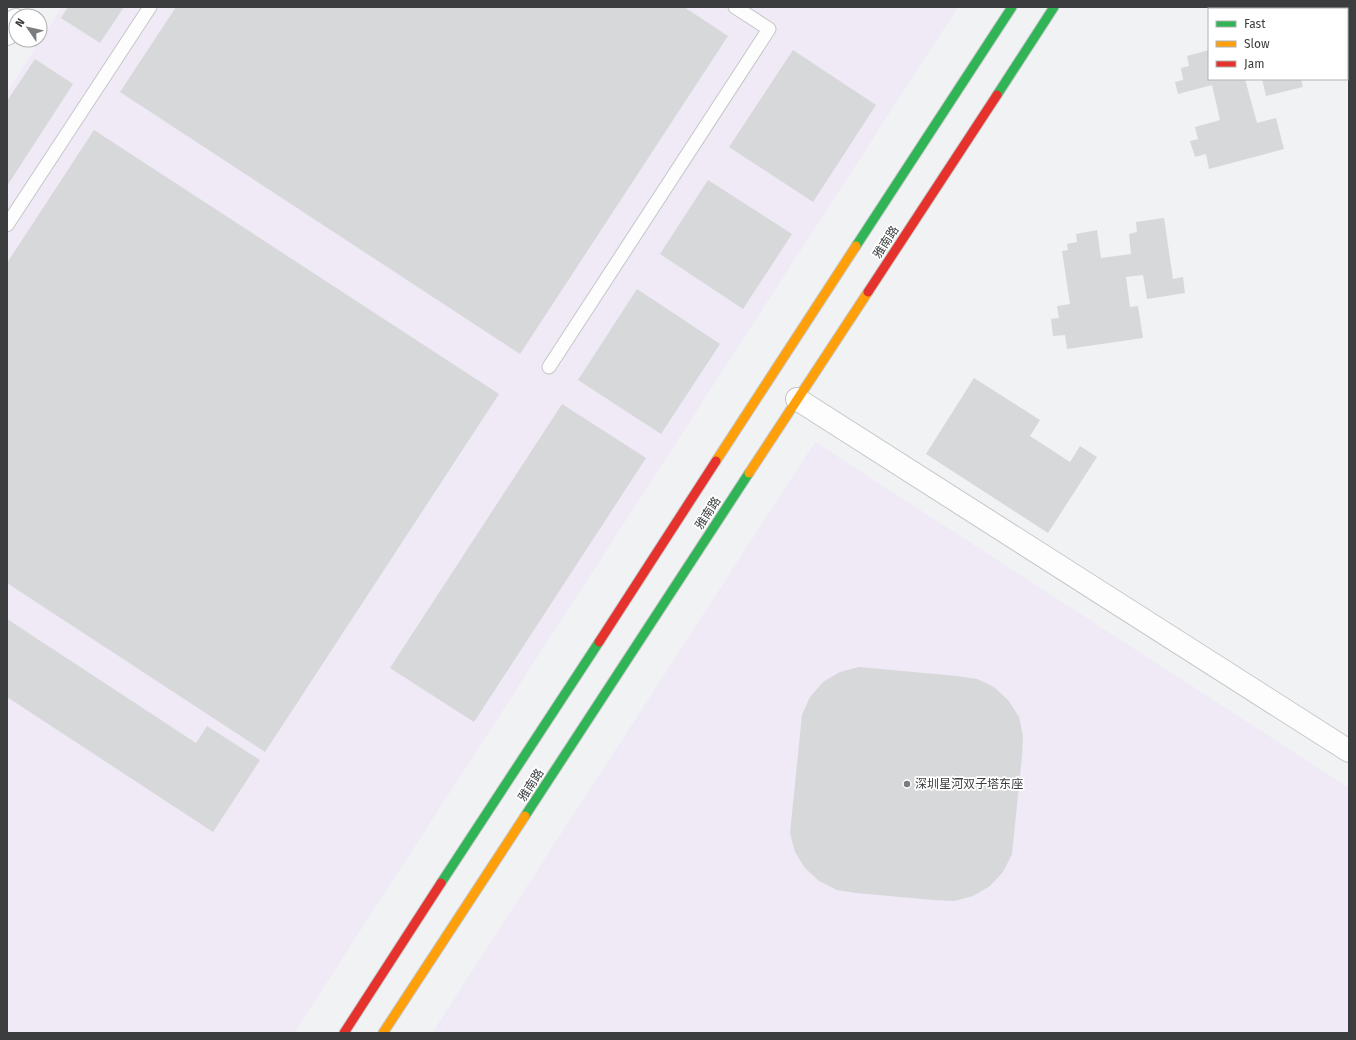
<svg xmlns="http://www.w3.org/2000/svg" width="1356" height="1040" font-family="'Fira Sans','Noto Sans SC',sans-serif">
	<style>
		.commercial { fill: #efeaf6 }
		.building { fill: #d7d8da }
		.lines { fill: none; stroke-linecap: round; stroke-linejoin: round }
		.lane-casing { stroke: #c4c6c7; stroke-width: 15 }
		.street-casing { stroke: #c4c6c7; stroke-width: 24 }
		.fast-casing { stroke: #c4c6c7; stroke-width: 11 }
		.slow-casing { stroke: #c4c6c7; stroke-width: 11 }
		.jam-casing { stroke: #c4c6c7; stroke-width: 11 }
		.lane { stroke: #fdfdfd; stroke-width: 13 }
		.street { stroke: #fdfdfd; stroke-width: 22 }
		.fast { stroke: #30b455; stroke-width: 9 }
		.slow { stroke: #ff9f0a; stroke-width: 9 }
		.jam { stroke: #e5322d; stroke-width: 9 }
		.poi-dot { fill: #7a7c7e; stroke: #fff; stroke-width: 1.5 }
		.labels { text-anchor: middle; dominant-baseline: central; stroke-width: 3.5; stroke-linejoin: round; paint-order: stroke }
		.street-label { font-size: 12px; fill: #3b3d3e; stroke: #fff }
		.poi-label { font-size: 12px; fill: #3b3d3e; stroke: #fff; text-anchor: start }
	</style>
	<rect width="100%" height="100%" fill="#f0f2f4"/>
	<path class="commercial" d="M 62,7 L 958,7 L 294,1033 L 7,1033 L 7,92 Z
		M 815,442 L 1349,788 L 1349,1033 L 432,1033 Z"/>
	<path class="building" d="M 68,7 L 124,7 L 100,43 L 61,18 Z
		M 176,7 L 684,7 L 728,36 L 520,354 L 120,92 Z
		M 793,50 L 876,105 L 813,202 L 729,147 Z
		M 1209,50 L 1209,79 L 1245,79 L 1257,123 L 1276,118 L 1284,149 L 1209,169 L 1206,154 L 1195,157 L 1190,141 L 1198,139 L 1195,127 L 1220,120 L 1212,85 L 1178,94 L 1175,82 L 1183,80 L 1181,68 L 1189,66 L 1187,56 Z
		M 35,59 L 73,84 L 7,186 L 7,101 Z
		M 1262,79 L 1301,79 L 1303,87 L 1266,96 Z
		M 94,130 L 499,394 L 265,752 L 7,583 L 7,263 Z
		M 708,180 L 792,234 L 743,309 L 660,254 Z
		M 1164,218 L 1173,279 L 1183,277 L 1185,293 L 1147,299 L 1143,275 L 1126,277 L 1130,307 L 1138,306 L 1143,338 L 1067,349 L 1065,335 L 1053,336 L 1051,319 L 1059,318 L 1057,306 L 1070,304 L 1062,251 L 1068,250 L 1067,244 L 1077,242 L 1076,234 L 1097,230 L 1101,258 L 1131,254 L 1129,234 L 1137,232 L 1136,222 Z
		M 637,289 L 720,344 L 661,434 L 578,380 Z
		M 974,378 L 1040,420 L 1030,436 L 1070,462 L 1080,446 L 1097,457 L 1048,533 L 926,454 Z
		M 562,404 L 646,458 L 474,722 L 390,668 Z
		M 7,619 L 196,743 L 207,726 L 260,760 L 213,832 L 7,697 Z
		M 859,667 L 957,676 L 977,679 L 994,687 L 1008,700 L 1019,717 L 1023,736 L 1022,756 L 1012,854 L 1003,872 L 990,886 L 973,896 L 954,901 L 934,900 L 856,893 L 837,890 L 819,881 L 805,868 L 795,852 L 790,833 L 802,715 L 810,697 L 823,682 L 840,672 Z"/>
	<g class="lines">
		<defs>
			<path id="lane" d="M 7,225 L 150,7
				M 549,367 L 769,29 L 735,7"/>
			<path id="street" d="M 7,34 L 16,20
				M 797,399 L 1349,751"/>
			<path id="fast" d="M 997,95 L 1054,7
				M 856,246 L 1012,7
				M 525,816 L 749,473
				M 441,883 L 599,642"/>
			<path id="slow" d="M 716,461 L 856,246
				M 749,473 L 868,292
				M 383,1033 L 525,816"/>
			<path id="jam" d="M 868,292 L 997,95
				M 599,642 L 716,461
				M 344,1033 L 441,883"/>
		</defs>
		<use href="#lane" class="lane-casing"/>
		<use href="#street" class="street-casing"/>
		<use href="#fast" class="fast-casing"/>
		<use href="#slow" class="slow-casing"/>
		<use href="#jam" class="jam-casing"/>
		<use href="#lane" class="lane"/>
		<use href="#street" class="street"/>
		<use href="#fast" class="fast"/>
		<use href="#slow" class="slow"/>
		<use href="#jam" class="jam"/>
	</g>
	<circle class="poi-dot" cx="907" cy="784" r="4"/>
	<g class="labels">
		<g class="street-label">
			<text transform="translate(886 242) rotate(-57)">雅南路</text>
			<text transform="translate(708 513) rotate(-57)">雅南路</text>
			<text transform="translate(531 785) rotate(-57)">雅南路</text>
		</g>
		<g class="poi-label">
			<text x="915" y="784">深圳星河双子塔东座</text>
		</g>
	</g>
	<rect width="1356" height="1040" fill="none" stroke="#3b3d3e" stroke-width="16"/>
	<rect x="1208" y="8" width="140" height="72" fill="#ffffff" stroke="#b1b1b2"/>
	<rect x="1216" y="21" width="20" height="6" fill="#30b455" stroke="#b1b1b2"/>
	<text x="1244" y="28" font-size="12" fill="#3b3d3e">Fast</text>
	<rect x="1216" y="41" width="20" height="6" fill="#ff9f0a" stroke="#b1b1b2"/>
	<text x="1244" y="48" font-size="12" fill="#3b3d3e">Slow</text>
	<rect x="1216" y="61" width="20" height="6" fill="#e5322d" stroke="#b1b1b2"/>
	<text x="1244" y="68" font-size="12" fill="#3b3d3e">Jam</text>
	<g transform="translate(28 28) rotate(304)"><circle r="19" fill="#ffffff" stroke="#b1b1b2"/>
	<path d="M0-3L7 15L0 10L-7 15Z" fill="#7a7c7e"/>
	<text y="-6" font-size="11" font-weight="bold" text-anchor="middle" fill="#3b3d3e">N</text>
	</g>
</svg>
